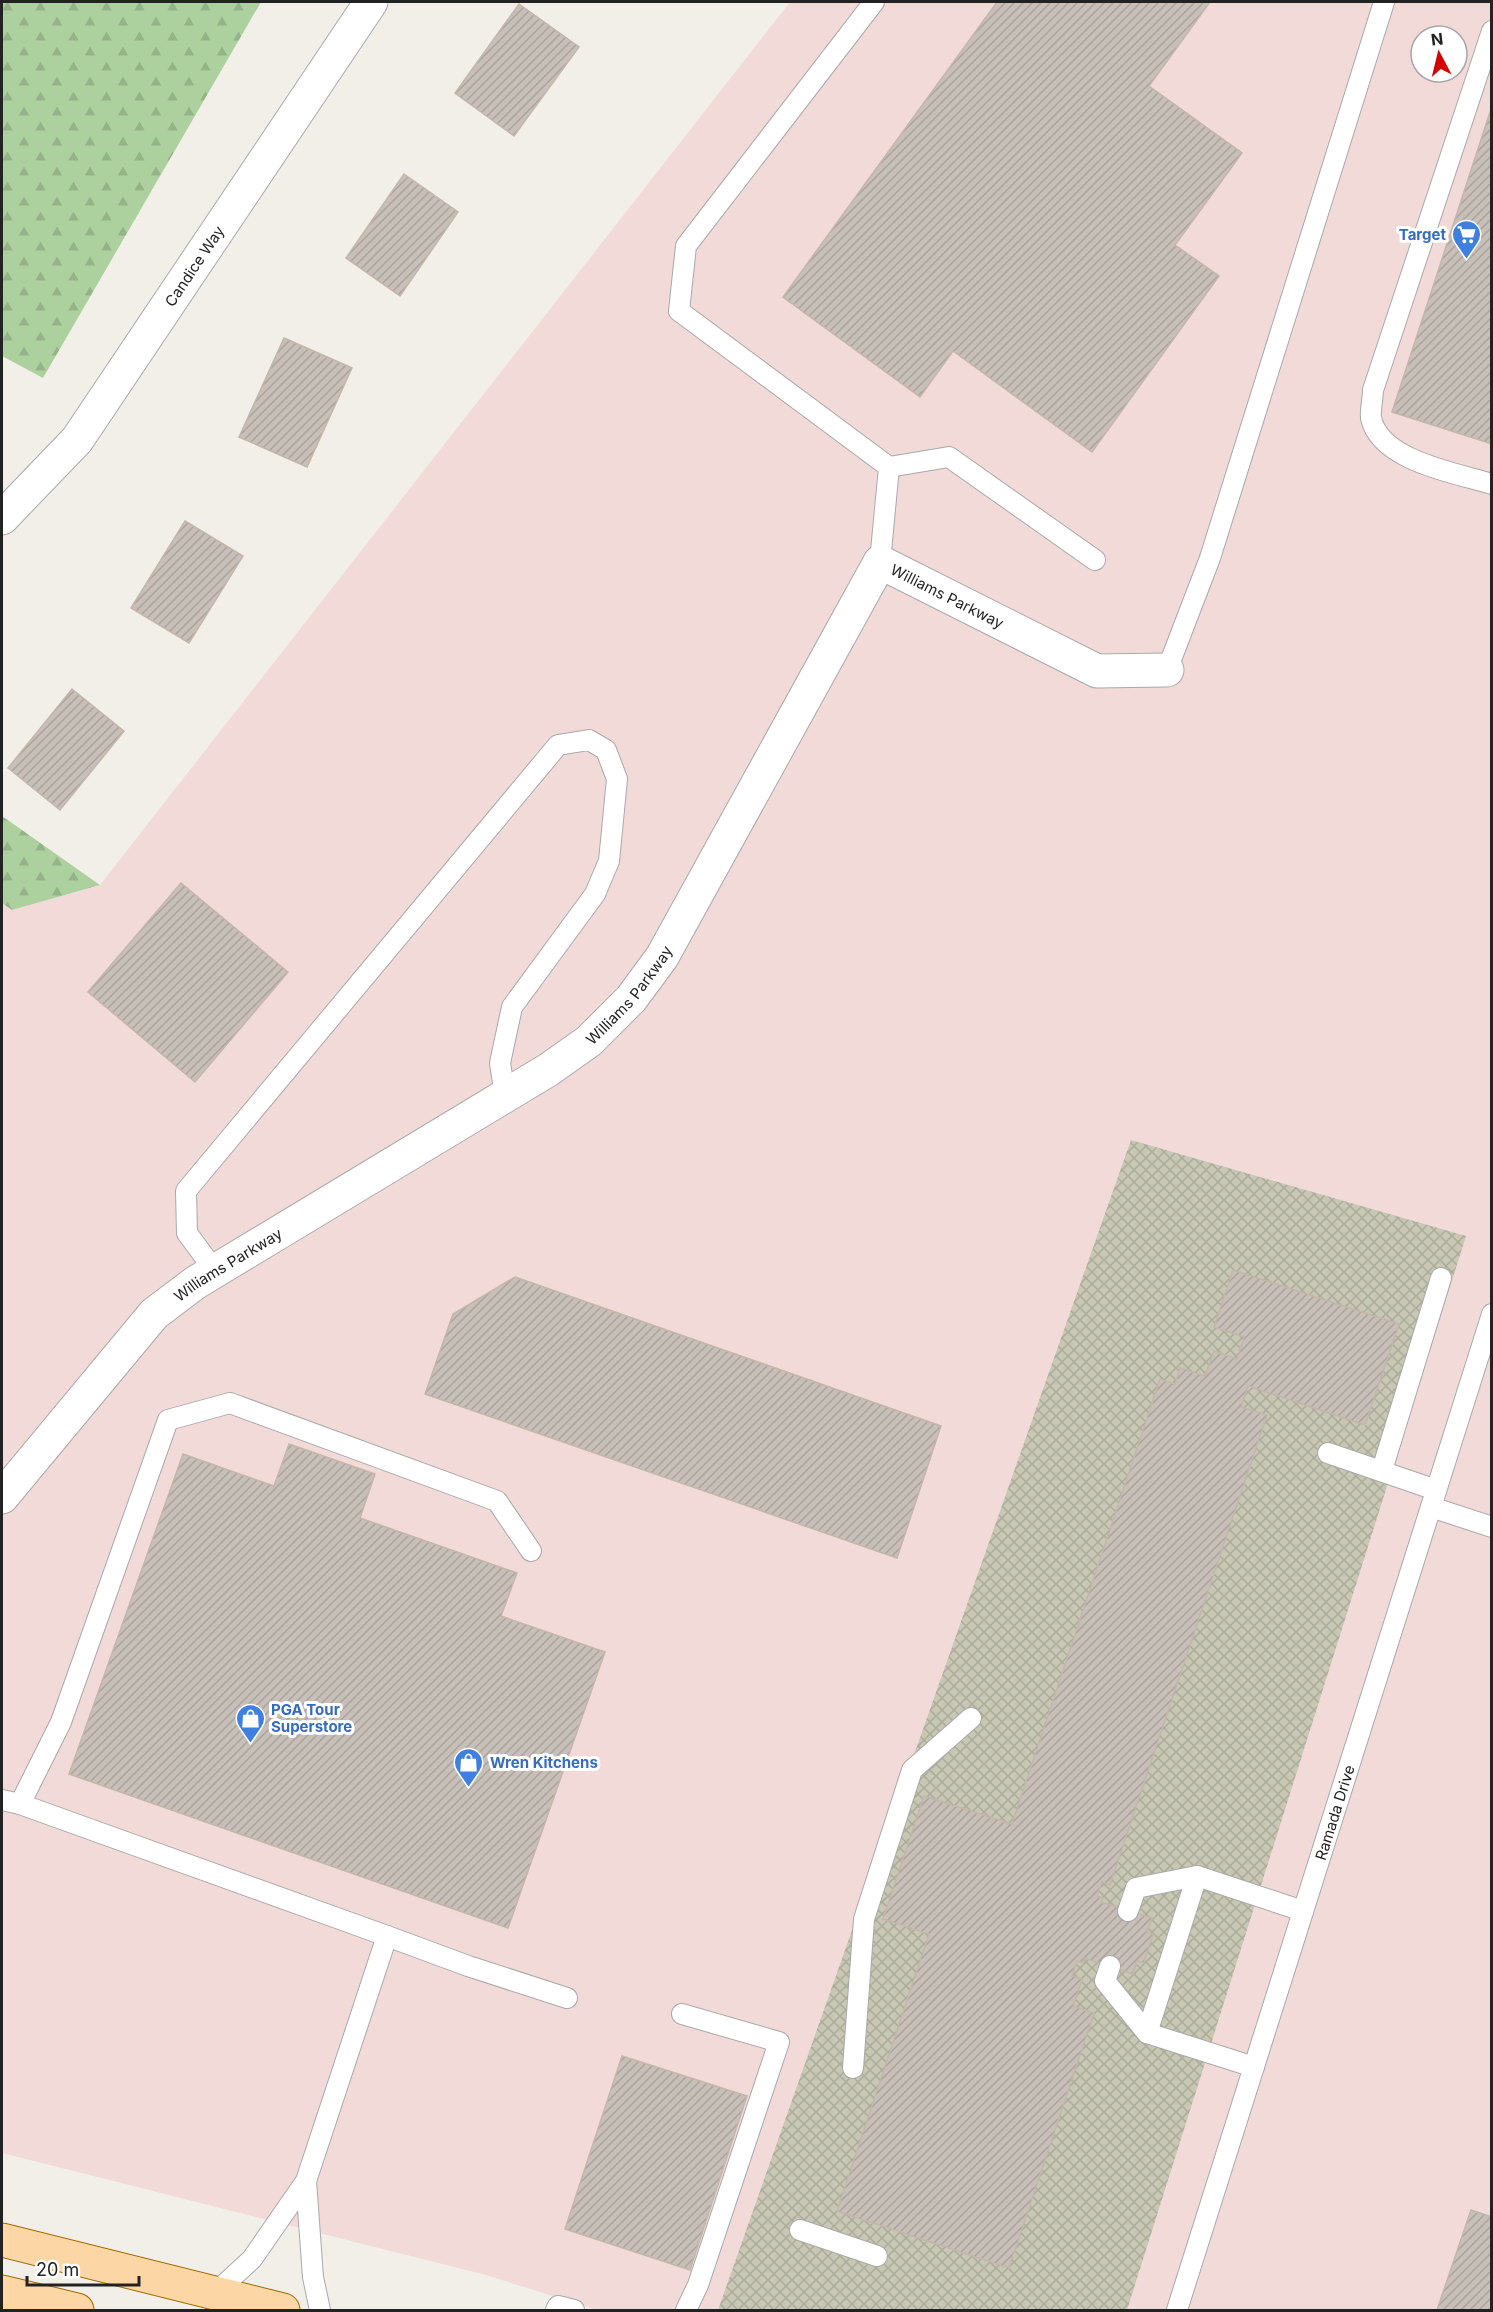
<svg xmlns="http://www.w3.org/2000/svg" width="1493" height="2312" font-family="Inter,sans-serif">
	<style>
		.commercial { fill: #f2dad9; fill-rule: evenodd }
		.construction { fill: url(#construction-cross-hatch) }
		.forest { fill: url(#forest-firs) }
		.building { fill: url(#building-hatch); stroke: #c4b6ab; stroke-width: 1.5 }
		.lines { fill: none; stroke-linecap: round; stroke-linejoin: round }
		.lane-casing { stroke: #a9a9a9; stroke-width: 22 }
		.street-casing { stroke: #a9a9a9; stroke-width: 35 }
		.primary-casing { stroke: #a06b00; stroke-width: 35 }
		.lane { stroke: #fff; stroke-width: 20 }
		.street { stroke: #fff; stroke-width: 33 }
		.primary { stroke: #fcd6a4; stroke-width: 33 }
		.labels { text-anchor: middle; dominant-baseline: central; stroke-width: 6; stroke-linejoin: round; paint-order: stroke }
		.shop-label { font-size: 15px; font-weight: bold; fill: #366cbe; stroke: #fff; text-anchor: start }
		.street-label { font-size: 15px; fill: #222; stroke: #fff }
	</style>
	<defs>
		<pattern id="construction-cross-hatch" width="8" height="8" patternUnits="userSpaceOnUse" patternTransform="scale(1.5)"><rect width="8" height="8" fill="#c7c7b4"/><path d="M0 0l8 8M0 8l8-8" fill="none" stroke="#abab9a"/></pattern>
		<pattern id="forest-firs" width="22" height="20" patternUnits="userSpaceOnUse" patternTransform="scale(1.5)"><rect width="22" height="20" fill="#add19e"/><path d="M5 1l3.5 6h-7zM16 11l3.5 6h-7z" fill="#95b388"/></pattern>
		<pattern id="building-hatch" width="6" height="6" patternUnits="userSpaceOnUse" patternTransform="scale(1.5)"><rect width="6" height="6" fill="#c7bfb8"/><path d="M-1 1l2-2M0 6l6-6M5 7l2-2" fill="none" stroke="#aba49e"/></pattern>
	</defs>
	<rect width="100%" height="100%" fill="#f2efe9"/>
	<path class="commercial" d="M 790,2 L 1491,2 L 1491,2310 L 597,2310 L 486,2275 L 2,2153 L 2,903 L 12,910 L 100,885 ZM 1421,36 L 1457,36 L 1457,72 L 1421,72 Z"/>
	<path class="construction" d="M 1131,1140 L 1466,1236 L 1127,2310 L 718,2310 Z"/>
	<path class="forest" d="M 2,2 L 261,2 L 43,378 L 2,356 Z
		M 2,816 L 100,885 L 12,910 L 2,903 Z"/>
	<path class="building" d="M 997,2 L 1210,2 L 1149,86 L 1242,153 L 1175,245 L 1219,276 L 1092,452 L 953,351 L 920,397 L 783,297 Z
		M 519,4 L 579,47 L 514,136 L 455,93 Z
		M 1492,106 L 1492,444 L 1392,412 Z
		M 404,174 L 458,212 L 400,296 L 346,258 Z
		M 284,338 L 352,368 L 307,467 L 239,437 Z
		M 185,521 L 243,556 L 189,643 L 131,608 Z
		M 72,689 L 124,731 L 60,810 L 8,768 Z
		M 181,883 L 288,972 L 195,1082 L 88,992 Z
		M 1233,1270 L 1399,1324 L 1365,1425 L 1248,1386 L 1241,1407 L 1267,1415 L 1110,1885 L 1102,1882 L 1097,1896 L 1103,1898 L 1101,1902 L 1152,1918 L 1147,1932 L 1153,1935 L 1144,1963 L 1137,1961 L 1133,1974 L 1084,1958 L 1083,1963 L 1077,1961 L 1072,1976 L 1082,1979 L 1073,2006 L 1094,2013 L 1009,2268 L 837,2211 L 929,1934 L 883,1919 L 924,1796 L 1012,1824 L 1160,1379 L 1175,1384 L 1180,1368 L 1205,1376 L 1214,1351 L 1237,1359 L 1244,1337 L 1214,1327 Z
		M 515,1277 L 941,1426 L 897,1558 L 425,1394 L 453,1314 Z
		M 289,1444 L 375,1474 L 360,1518 L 517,1573 L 501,1616 L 605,1652 L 508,1928 L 69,1774 L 183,1454 L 274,1486 Z
		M 622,2056 L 747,2096 L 690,2270 L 565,2229 Z
		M 1471,2210 L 1492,2217 L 1492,2310 L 1437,2310 Z"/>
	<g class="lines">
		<defs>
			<g id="lane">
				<path d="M 874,2 L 686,246 L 679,311 L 889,467 L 880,562"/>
				<path d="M 1492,31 L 1373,390 C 1373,398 1370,410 1371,418 C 1380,461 1456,473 1492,484"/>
				<path d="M 889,467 L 949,457 L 1095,560"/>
				<path d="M 1167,670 L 1210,558 L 1384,2"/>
				<path d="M 215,1271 L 187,1233 L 186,1191 L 558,745 L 589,740 L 606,750 L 617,779 L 609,861 L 595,894 L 512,1007 L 500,1063 L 505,1096"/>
				<path d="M 1328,1453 L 1436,1490"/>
				<path d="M 1382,1470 L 1441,1278"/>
				<path d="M 1431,1507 L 1492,1527"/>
				<path d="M 2,1800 L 20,1804 L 387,1936 L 306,2181 L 252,2259 L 215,2293"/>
				<path d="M 20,1804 L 61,1722 L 168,1420 L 230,1403 L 497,1501 L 531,1551"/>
				<path d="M 1128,1911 L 1136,1888 L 1197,1876 L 1303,1911"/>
				<path d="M 387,1936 L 468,1966 L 567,1998"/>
				<path d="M 1110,1966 L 1105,1981 L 1147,2033 L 1254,2067"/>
				<path d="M 682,2014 L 779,2042 L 698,2285 L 686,2310"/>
				<path d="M 1147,2033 L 1197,1876"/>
				<path d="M 853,2068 L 864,1919 L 912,1770 L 971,1718"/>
				<path d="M 306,2181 L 313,2277 L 320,2310"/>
				<path d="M 800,2230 L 877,2256"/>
				<path d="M 556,2310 L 558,2306 L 574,2310"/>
				<path id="s1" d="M 1177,2310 L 1492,1314"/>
			</g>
			<g id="street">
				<path id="s2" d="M 2,518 L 77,440 L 371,2"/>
				<path id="s3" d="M 2,1497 L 154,1314 L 195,1283 L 548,1070 L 589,1041 L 631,999 L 662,957 L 880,562 L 1097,671 L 1167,670"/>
			</g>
			<path id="primary" d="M 2,2240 L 283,2310
				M 2,2292 L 77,2310"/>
		</defs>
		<use href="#lane" class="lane-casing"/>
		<use href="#street" class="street-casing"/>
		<use href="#primary" class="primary-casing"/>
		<use href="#lane" class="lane"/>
		<use href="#street" class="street"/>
		<use href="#primary" class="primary"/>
	</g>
	<defs>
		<symbol id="supermarket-pin" viewBox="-11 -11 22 30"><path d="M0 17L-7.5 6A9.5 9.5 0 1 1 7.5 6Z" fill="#3f7fe0" stroke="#fff"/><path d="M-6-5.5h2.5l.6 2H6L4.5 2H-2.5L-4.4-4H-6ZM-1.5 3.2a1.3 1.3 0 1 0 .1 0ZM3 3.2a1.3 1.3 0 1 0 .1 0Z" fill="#fff"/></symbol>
		<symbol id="shop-pin" viewBox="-11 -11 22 30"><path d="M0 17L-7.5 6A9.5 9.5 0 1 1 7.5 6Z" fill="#3f7fe0" stroke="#fff"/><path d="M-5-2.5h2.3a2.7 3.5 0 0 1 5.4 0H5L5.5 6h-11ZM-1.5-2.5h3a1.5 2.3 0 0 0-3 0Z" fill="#fff"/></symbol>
	</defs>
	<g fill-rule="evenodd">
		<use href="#supermarket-pin" x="1450" y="218" width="33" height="45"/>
		<use href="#shop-pin" x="234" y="1702" width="33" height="45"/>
		<use href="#shop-pin" x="452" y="1746" width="33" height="45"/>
	</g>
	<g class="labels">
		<g class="shop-label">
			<text x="1446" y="234" text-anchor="end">Target</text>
			<text x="271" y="1709">PGA Tour<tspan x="271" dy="17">Superstore</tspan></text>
			<text x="490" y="1762">Wren Kitchens</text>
		</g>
		<g class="street-label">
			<text stroke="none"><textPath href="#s2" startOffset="318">Candice Way</textPath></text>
			<text stroke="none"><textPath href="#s3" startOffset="1390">Williams Parkway</textPath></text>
			<text stroke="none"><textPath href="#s3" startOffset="813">Williams Parkway</textPath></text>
			<text stroke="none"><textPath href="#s3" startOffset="327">Williams Parkway</textPath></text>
			<text stroke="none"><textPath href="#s1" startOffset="522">Ramada Drive</textPath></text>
		</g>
	</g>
	<rect width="1493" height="2312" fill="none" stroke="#222222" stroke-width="6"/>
	<g transform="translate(1439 54) rotate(353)"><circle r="28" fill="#ffffff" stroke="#a7a7a7" stroke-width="1.5"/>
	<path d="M0-4.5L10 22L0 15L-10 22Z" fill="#d40000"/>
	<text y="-9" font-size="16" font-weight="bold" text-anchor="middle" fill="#222222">N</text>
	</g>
	<path d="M27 2276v9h112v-9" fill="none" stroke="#222222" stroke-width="3"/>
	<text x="36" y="2276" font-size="18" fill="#222222" stroke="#ffffff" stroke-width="4.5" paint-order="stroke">20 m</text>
</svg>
